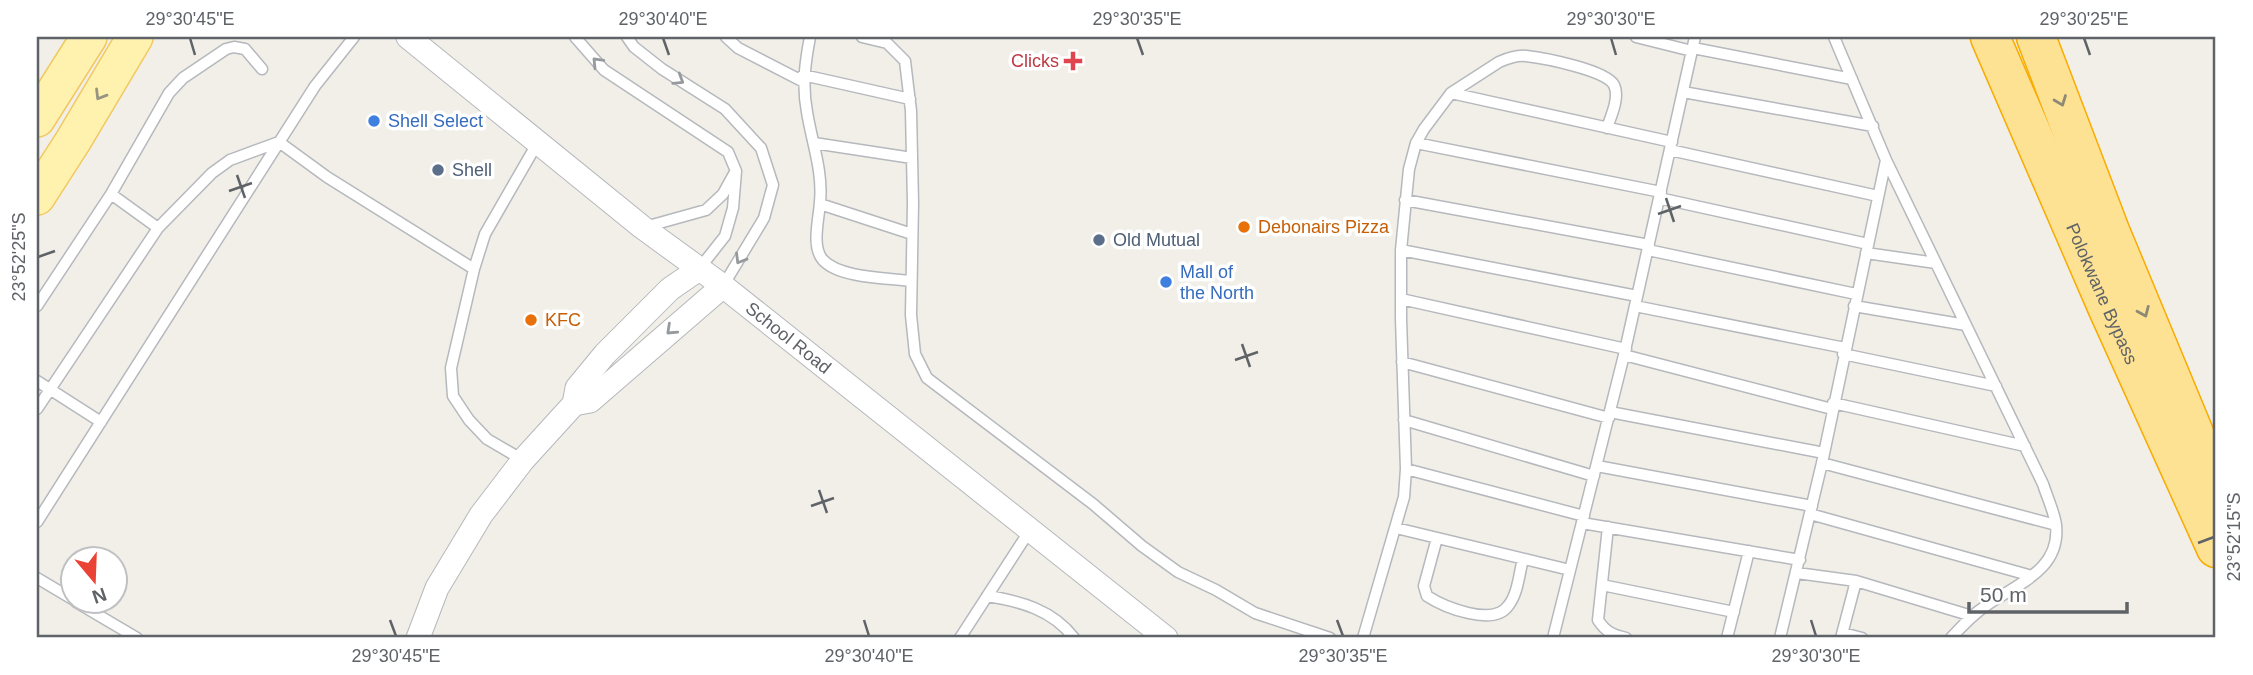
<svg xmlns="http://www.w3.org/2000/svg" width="2253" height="675" font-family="Helvetica,sans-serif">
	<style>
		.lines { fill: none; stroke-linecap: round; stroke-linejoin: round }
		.lane-casing { stroke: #b5b8bc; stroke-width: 13 }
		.street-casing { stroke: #b5b8bc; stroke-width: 25 }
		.primary-casing { stroke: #f2c960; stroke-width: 38 }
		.highway-casing { stroke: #f9ab00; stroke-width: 41 }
		.lane { stroke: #fff; stroke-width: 10 }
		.street { stroke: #fff; stroke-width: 23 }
		.primary { stroke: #fff2af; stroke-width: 35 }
		.highway { stroke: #fde293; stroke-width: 38 }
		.oneway { stroke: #979a9d }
		.oneway2 { stroke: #979581 }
		.oneway3 { stroke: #8e8975 }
		.ticks { fill: none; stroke: #5f6368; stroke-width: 2.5 }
		.health-dot { fill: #e0444e; stroke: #fff; stroke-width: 2.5 }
		.shop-dot { fill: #3f7fe0; stroke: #fff; stroke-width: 2.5 }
		.service-dot { fill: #5c6f8a; stroke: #fff; stroke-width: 2.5 }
		.food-dot { fill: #e8710a; stroke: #fff; stroke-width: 2.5 }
		.labels { text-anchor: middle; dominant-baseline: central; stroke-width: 7; stroke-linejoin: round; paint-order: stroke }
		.health-label { font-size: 18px; fill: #be3a42; stroke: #fff; text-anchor: end }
		.shop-label { font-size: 18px; fill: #366cbe; stroke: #fff; text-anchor: start }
		.service-label { font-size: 18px; fill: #4e5e75; stroke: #fff; text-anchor: start }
		.food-label { font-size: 18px; fill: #c56008; stroke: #fff; text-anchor: start }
		.street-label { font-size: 18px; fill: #5f6368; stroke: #fff }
		.neatline { fill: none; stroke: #5f6368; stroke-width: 2.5 }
		.ticks-label { font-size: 18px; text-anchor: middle; fill: #5f6368 }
	</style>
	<rect width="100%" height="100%" fill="#f1efe8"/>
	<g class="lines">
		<defs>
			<path id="lane" d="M 575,37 L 604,70 L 728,152 L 736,171 L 733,208 L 725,236 L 699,269
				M 627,37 L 634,47 L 662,69 L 725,109 L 761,148 L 773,185 L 764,218 L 723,286
				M 726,37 L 738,48 L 804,82
				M 810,37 C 805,63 802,86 807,112 C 812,143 823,171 820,202 C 819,219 811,247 823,260 C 839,278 888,278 911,281
				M 862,37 L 887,43 L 905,61 L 911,111 L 913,203 L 911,315 L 915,354 L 927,378 L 1093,504 L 1142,546 L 1178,572 L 1216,590 L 1255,613 L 1330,638
				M 1636,37 L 1692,51
				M 1693,48 L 1852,79
				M 803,75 L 910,99
				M 1683,92 L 1873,126
				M 1451,93 L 1672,142
				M 814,143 L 912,158
				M 1416,143 L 1661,192
				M 1670,150 L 1878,196
				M 1886,160 L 2043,484 C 2047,497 2054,511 2056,525 C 2061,570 2017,584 1987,605 C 1973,614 1962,626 1951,638
				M 111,194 L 158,228 L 212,173 L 230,160 L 279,142 L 327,177 L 474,269
				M 1659,198 L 1868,244
				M 1405,200 L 1649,245
				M 820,204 L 912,234
				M 645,227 L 706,210 L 723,194 L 734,174
				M 1401,250 L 1637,296
				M 1648,250 L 1856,294
				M 1866,253 L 1936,263
				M 1401,299 L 1626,349
				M 37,306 L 111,194 L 169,93 L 183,78 L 226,49 L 234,47 L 245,49 L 262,69
				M 1635,306 L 1845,348
				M 1854,306 L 1966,325
				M 1843,354 L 1996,386
				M 1624,355 L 1832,409
				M 1402,362 L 1609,418
				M 37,381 L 101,422
				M 1833,403 L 2025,446
				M 37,409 L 158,228
				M 1610,412 L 1824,453
				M 1404,420 L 1594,476
				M 523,460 L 487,439 L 469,420 L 453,396 L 451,368 L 474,269 L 485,234 L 538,142
				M 1822,463 L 2056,525
				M 1597,466 L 1812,506
				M 1406,469 L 1584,516
				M 1810,514 L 2032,576
				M 37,522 L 315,86 L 354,37
				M 1582,523 L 1800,560
				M 1608,527 L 1598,620 C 1606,632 1612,635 1626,638
				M 1396,528 L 1570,570
				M 1437,538 L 1424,586 L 1427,596 C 1444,607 1493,627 1508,606 C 1518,594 1519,574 1523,559
				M 1797,573 L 1856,581 L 1972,616
				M 37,578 L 74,600
				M 1602,585 L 1734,612
				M 987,596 C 1020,601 1053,610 1074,638
				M 76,602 L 137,638
				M 1843,633 L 1862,638
				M 960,638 L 1030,530
				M 1363,638 L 1404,497 L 1406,469 L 1401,319 L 1401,250 L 1409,169 L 1416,143 L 1424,129 L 1451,93 L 1499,62 C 1508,58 1517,55 1526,56 C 1544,58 1606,70 1614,85 C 1620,97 1611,116 1607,128
				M 1553,638 L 1624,355 L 1695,37
				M 1727,638 L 1749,551
				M 1780,638 L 1822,463 L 1886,160 L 1834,37
				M 1841,638 L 1856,581"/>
			<g id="street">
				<path id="s1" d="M 408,37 L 642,227 L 723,286 L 1166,638"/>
				<path d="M 574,404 L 590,401 L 723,286"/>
				<path d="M 418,638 L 437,588 L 481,515 L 523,460 L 574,404 L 577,388 L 605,354 L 670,289 L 699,269"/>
			</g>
			<path id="primary" d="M 37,119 L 89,37
				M 37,197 L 73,141 L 135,37"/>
			<g id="highway">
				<path id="s2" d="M 1990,37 L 2108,309 L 2216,548"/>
				<path d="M 2036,37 L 2110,231 L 2216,486"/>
			</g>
		</defs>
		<use href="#lane" class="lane-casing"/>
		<use href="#street" class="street-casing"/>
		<use href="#primary" class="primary-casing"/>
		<use href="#highway" class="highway-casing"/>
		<use href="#lane" class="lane"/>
		<use href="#street" class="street"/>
		<use href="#primary" class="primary"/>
		<use href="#highway" class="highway"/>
	</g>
	<defs><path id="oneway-chevron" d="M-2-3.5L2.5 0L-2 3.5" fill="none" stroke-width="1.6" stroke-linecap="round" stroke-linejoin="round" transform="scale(1.75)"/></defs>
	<g class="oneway">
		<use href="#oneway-chevron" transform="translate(597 62) rotate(-134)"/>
		<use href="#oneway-chevron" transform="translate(679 80) rotate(32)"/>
		<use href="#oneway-chevron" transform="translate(740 259) rotate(121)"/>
		<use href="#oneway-chevron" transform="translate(671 330) rotate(137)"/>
	</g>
	<use class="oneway2" href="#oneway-chevron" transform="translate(100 95) rotate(121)"/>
	<g class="oneway3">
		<use href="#oneway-chevron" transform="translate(2061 101) rotate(69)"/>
		<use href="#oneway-chevron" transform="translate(2144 312) rotate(67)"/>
	</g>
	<path class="ticks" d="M 190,38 L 195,55M 663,38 L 669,55M 1137,38 L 1143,55M 1611,38 L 1616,55M 2084,38 L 2090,55M 237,175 L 245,198M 229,191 L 252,183M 1666,198 L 1674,222M 1658,214 L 1681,206M 38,257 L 55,251M 1242,344 L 1250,367M 1235,360 L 1258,352M 819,490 L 827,513M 811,506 L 834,498M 2198,543 L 2214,537M 390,620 L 396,636M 864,620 L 869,636M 1337,620 L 1343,636M 1811,620 L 1816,636"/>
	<path class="health-dot" d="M1069.5 50.5h7v7h7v7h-7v7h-7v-7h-7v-7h7z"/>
	<g class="shop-dot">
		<circle cx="374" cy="121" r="7"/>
		<circle cx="1166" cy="282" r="7"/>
	</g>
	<g class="service-dot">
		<circle cx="438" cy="170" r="7"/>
		<circle cx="1099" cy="240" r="7"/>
	</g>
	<g class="food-dot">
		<circle cx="1244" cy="227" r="7"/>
		<circle cx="531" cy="320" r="7"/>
	</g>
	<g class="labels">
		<g class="health-label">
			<text x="1059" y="61">Clicks</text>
		</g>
		<g class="shop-label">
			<text x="388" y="121">Shell Select</text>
			<text x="1180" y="272">Mall of<tspan x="1180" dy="21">the North</tspan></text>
		</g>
		<g class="service-label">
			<text x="452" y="170">Shell</text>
			<text x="1113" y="240">Old Mutual</text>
		</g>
		<g class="food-label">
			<text x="1258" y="227">Debonairs Pizza</text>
			<text x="545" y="320">KFC</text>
		</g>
		<g class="street-label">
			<text stroke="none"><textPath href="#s2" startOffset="280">Polokwane Bypass</textPath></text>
			<text stroke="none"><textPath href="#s1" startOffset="485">School Road</textPath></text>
		</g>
	</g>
	<rect width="2253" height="675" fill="none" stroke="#ffffff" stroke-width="77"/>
	<g transform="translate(94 580) rotate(161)"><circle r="33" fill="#ffffff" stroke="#bfc1c3" stroke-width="2"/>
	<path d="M0-5L12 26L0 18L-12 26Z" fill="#ea4335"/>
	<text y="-10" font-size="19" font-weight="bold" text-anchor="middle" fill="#5f6368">N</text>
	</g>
	<path d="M1969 602v10h158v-10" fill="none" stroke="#5f6368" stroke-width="3.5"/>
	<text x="1980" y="602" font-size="21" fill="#5f6368" stroke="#ffffff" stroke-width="5" paint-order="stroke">50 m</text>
	<rect x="38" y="38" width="2176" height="598" class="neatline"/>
	<g class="ticks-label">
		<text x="190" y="25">29°30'45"E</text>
		<text x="663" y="25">29°30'40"E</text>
		<text x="1137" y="25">29°30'35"E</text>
		<text x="1611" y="25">29°30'30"E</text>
		<text x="2084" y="25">29°30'25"E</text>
		<text transform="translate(19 257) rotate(-90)" y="6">23°52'25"S</text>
		<text transform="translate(2234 537) rotate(-90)" y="6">23°52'15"S</text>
		<text x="396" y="662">29°30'45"E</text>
		<text x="869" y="662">29°30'40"E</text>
		<text x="1343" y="662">29°30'35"E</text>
		<text x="1816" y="662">29°30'30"E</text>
	</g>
</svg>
